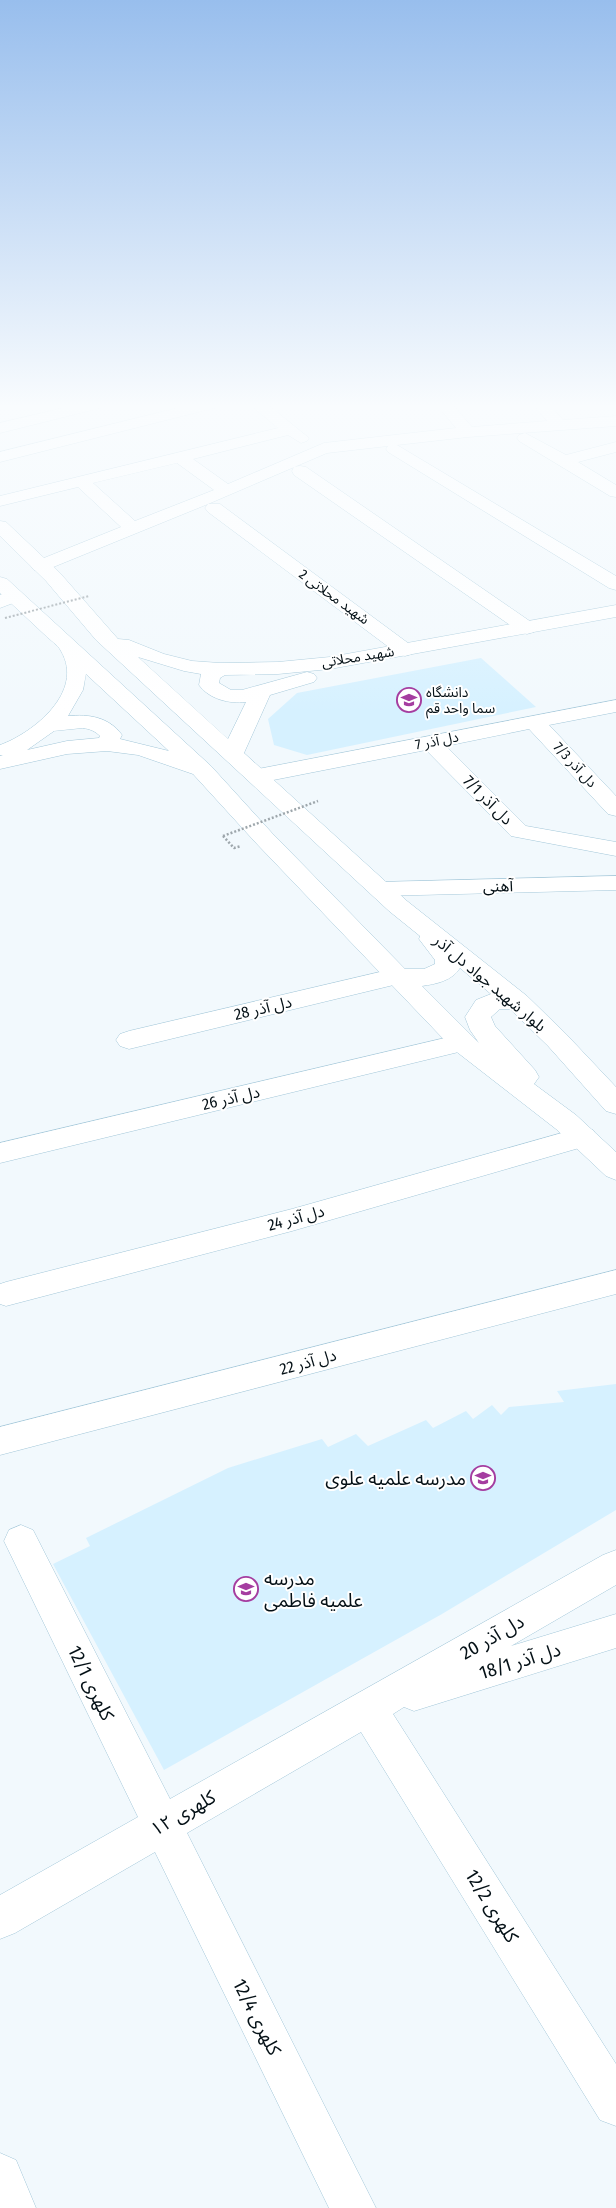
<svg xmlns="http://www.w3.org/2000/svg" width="616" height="2208" font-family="'Fira Sans Condensed','Noto Sans Arabic',sans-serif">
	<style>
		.built { fill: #d6f1ff }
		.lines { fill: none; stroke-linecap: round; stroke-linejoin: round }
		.minor-casing { stroke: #a3c7d9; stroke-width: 1 }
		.major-casing { stroke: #a3c7d9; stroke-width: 1 }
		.path { stroke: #9ea7ac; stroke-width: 2.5; stroke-dasharray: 2 2; stroke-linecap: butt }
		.minor { fill: #fff; fill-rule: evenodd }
		.major { fill: #fff; fill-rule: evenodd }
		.path-bridge-far1 { stroke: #9ea7ac; stroke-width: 2; stroke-dasharray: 2 2; stroke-linecap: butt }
		.path-bridge { stroke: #9ea7ac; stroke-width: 2.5; stroke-dasharray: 2 2; stroke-linecap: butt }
		.labels { text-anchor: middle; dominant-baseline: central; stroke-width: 4; stroke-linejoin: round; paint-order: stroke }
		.far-street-label { font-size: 14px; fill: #041016; stroke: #fff }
		.far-poi-label { font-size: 14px; fill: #041016; stroke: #fff; text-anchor: start }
		.street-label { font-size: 16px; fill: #041016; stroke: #fff }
		.near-poi-label { font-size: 19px; fill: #041016; stroke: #fff; text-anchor: end }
		.near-street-label { font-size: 19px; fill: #041016; stroke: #fff }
	</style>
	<rect width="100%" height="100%" fill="#f2f9fd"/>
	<path class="built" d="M 481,658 L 536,707 L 307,755 L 274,745 L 268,719 L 297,693 Z
		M 616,1384 L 616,1510 L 442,1614 L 164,1770 L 53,1564 L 90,1546 L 86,1538 L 228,1468 L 322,1439 L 328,1447 L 356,1434 L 368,1446 L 426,1420 L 433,1428 L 466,1411 L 473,1419 L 492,1405 L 501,1415 L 509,1407 L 564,1402 L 557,1391 Z"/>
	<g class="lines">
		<defs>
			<path id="minor" d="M 81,404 L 107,404 L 104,407 L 0,433 L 0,423 Z
				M 194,404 L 221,404 L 218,407 L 0,462 L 0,452 Z
				M 249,404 L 267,404 L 309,438 L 307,441 L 301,443 L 288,435 L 193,459 L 228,484 L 324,443 L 456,428 L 436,404 L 452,404 L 472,427 L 547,421 L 533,404 L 549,404 L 563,420 L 616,416 L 616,426 L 468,437 L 397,445 L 616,576 L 616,590 L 609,588 L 388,452 L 386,449 L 388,446 L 327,453 L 208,504 L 220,504 L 412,646 L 415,650 L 412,654 L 405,656 L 398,654 L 208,512 L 205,508 L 208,504 L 46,570 L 40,571 L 34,570 L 31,566 L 34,562 L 121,527 L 78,487 L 0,506 L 0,496 L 278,428 ZM 177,463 L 214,490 L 135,521 L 93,483 Z
				M 525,433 L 566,455 L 616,442 L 616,452 L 578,462 L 616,485 L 616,497 L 610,496 L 519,441 L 517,438 L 519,435 Z
				M 300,466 L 306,467 L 534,624 L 537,628 L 534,632 L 527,634 L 520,632 L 294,475 L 292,471 L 294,467 Z
				M 14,590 L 21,592 L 23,596 L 21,600 L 0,608 L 0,595 Z
				M 616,700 L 616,712 L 549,725 L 616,796 L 616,816 L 608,814 L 529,729 L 446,746 L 526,826 L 616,842 L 616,856 L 511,836 L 426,750 L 258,783 L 250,781 L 247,776 L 250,771 L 258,769 Z
				M 616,876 L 616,890 L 379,896 L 371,894 L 367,889 L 371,884 L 379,882 Z
				M 397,968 L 406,970 L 410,976 L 406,982 L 129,1049 L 120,1046 L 116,1040 L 120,1034 L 129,1031 Z
				M 462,1034 L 471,1037 L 475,1043 L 471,1049 L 0,1163 L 0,1143 Z
				M 583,1127 L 593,1130 L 597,1137 L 593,1144 L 292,1231 L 6,1306 L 0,1304 L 0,1284 L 6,1282 L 292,1209 Z
				M 616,1270 L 616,1294 L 0,1455 L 0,1427 Z
				M 21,1525 L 33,1530 L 170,1799 L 603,1555 L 616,1550 L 616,1585 L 511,1646 L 616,1614 L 616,1648 L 414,1711 L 404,1707 L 393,1714 L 616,2064 L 616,2126 L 600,2120 L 361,1732 L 187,1833 L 376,2208 L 329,2208 L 155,1852 L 15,1933 L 0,1939 L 0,1895 L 138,1817 L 4,1541 L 9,1530 Z
				M 0,2153 L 16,2160 L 36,2208 L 0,2208 Z"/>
			<path id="major" d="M 0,521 L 6,522 L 60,573 L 118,639 L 129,640 L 164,654 L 192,661 L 220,663 L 278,662 L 330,657 L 616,605 L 616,617 L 330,669 L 278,674 L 225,675 L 220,678 L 219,683 L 231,690 L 242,690 L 307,672 L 314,674 L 317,678 L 314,682 L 270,695 L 244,753 L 407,901 L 527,996 L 566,1034 L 616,1087 L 616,1114 L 606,1111 L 548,1046 L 510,1009 L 500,1009 L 491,1017 L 495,1026 L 535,1070 L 539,1077 L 534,1084 L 576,1115 L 616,1152 L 616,1180 L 606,1176 L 556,1129 L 453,1049 L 256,843 L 193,774 L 138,755 L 107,751 L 67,754 L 0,769 L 0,756 L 3,756 L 0,755 L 0,745 C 33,733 85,692 61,651 C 58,645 50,640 45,635 C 30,621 15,607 0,593 L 0,577 L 7,579 L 211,766 L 272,833 L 405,969 L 424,969 L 435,964 L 435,960 L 419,939 L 420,936 L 389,911 L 96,640 L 46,581 L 0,536 ZM 138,657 L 184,671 L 201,674 L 199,685 C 209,699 229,704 246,702 L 228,739 ZM 86,674 L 169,751 L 120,739 L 122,735 C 109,717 89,714 68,716 L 83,690 ZM 83,728 C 90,729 95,731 100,736 L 99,738 L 67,741 L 27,750 L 54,731 ZM 460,968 L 491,994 L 476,1000 L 465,1017 L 470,1030 L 479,1043 L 422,986 C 436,984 452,981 460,968 Z"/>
		</defs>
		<use href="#minor" class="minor-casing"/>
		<use href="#major" class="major-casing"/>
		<path class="path" d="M 223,836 L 234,848 L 241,846"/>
		<use href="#minor" class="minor"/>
		<use href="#major" class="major"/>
		<path class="path-bridge-far1" d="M 5,618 L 89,596"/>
		<path class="path-bridge" d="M 223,836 L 318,801"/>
	</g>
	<linearGradient id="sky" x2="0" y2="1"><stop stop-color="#98beed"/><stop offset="0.57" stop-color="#f9fcfe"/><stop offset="1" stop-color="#f9fcfe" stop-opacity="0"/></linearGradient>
	<rect width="616" height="713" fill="url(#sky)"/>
	<defs>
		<symbol id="university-ring" viewBox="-11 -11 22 22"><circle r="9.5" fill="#fff" stroke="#a53da0" stroke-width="1.5"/><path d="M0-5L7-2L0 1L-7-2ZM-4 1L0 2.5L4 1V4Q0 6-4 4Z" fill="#a53da0"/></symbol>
		<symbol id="school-ring" viewBox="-11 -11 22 22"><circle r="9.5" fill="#fff" stroke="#a53da0" stroke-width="1.5"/><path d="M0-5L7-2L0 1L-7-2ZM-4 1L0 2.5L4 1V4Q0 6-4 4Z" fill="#a53da0"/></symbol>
	</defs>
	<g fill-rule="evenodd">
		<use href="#university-ring" x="395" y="686" width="28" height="28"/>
		<use href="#school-ring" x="469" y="1464" width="28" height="28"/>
		<use href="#school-ring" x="232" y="1575" width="28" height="28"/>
	</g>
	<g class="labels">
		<g class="far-street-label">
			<text transform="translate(334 597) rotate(36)">شهید محلاتی 2</text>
			<text transform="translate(358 657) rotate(-9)">شهید محلاتی</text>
			<text transform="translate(437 741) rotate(-11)">دل آذر 7</text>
			<text transform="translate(575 765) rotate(47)">دل آذر 7/3</text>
		</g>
		<g class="far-poi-label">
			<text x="426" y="692">دانشگاه<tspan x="426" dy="16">سما واحد قم</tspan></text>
		</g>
		<g class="street-label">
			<text transform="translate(488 800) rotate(45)">دل آذر 7/1</text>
			<text transform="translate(498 886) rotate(-1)">آهنی</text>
			<text transform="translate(490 983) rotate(40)">بلوار شهید جواد دل آذر</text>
			<text transform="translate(263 1008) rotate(-13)">دل آذر 28</text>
			<text transform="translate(231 1098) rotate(-13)">دل آذر 26</text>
			<text transform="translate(296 1218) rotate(-15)">دل آذر 24</text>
			<text transform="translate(308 1362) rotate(-15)">دل آذر 22</text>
		</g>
		<g class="near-poi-label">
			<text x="466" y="1478">مدرسه علمیه علوی</text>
			<text x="264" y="1578" text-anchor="start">مدرسه<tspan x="264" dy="22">علمیه فاطمی</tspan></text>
		</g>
		<g class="near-street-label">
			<text transform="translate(492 1637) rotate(-30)">دل آذر 20</text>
			<text transform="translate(520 1661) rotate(-17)">دل آذر 18/1</text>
			<text transform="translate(91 1683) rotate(64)">کلهری 12/1</text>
			<text transform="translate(183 1813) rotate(-30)">کلهری ۱۲</text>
			<text transform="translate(492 1906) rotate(58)">کلهری 12/2</text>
			<text transform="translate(257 2017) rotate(63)">کلهری 12/4</text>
		</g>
	</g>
</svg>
